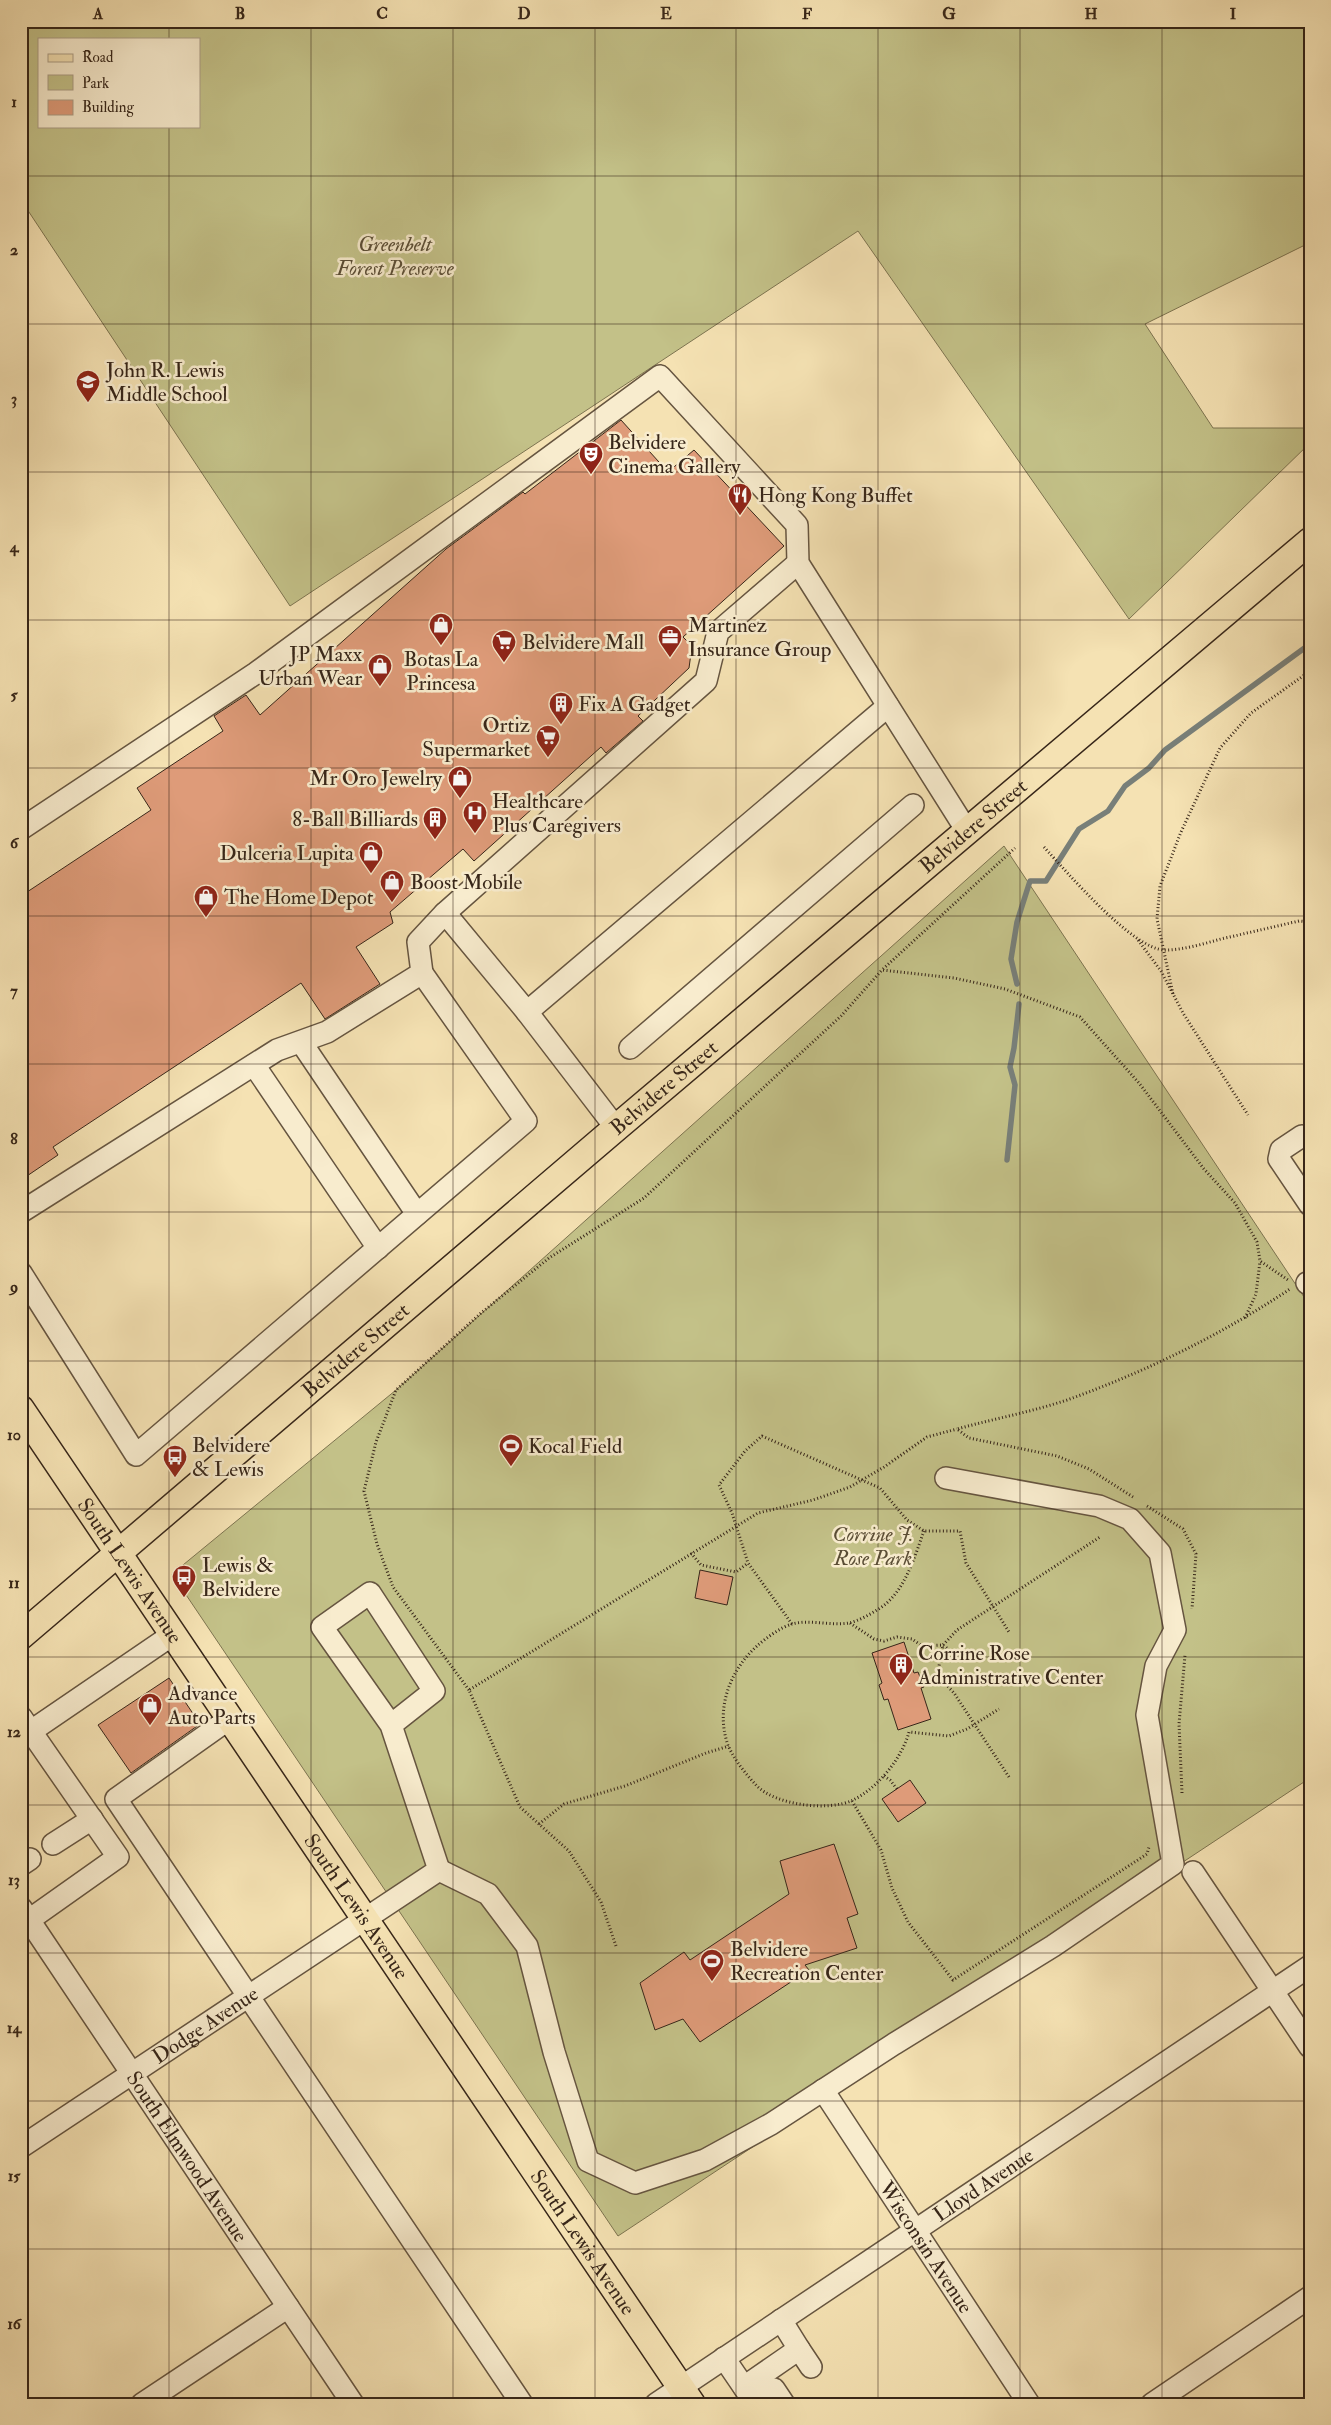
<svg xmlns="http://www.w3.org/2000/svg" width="1331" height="2425" font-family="'IM FELL Double Pica',serif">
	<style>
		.green { fill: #c3c188; stroke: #7d7450; fill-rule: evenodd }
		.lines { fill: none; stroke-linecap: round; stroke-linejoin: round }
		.stream { stroke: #787f79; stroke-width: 5.5 }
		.building { fill: #de9b79; stroke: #372619 }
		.minor-casing { stroke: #665540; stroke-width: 24 }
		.major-casing { stroke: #372619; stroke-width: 29 }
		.path { stroke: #372619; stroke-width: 3; stroke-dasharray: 1 2.5; stroke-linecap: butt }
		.minor { stroke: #f8ecce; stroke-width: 21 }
		.major { stroke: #f5e2b3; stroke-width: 26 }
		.grid { fill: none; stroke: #372619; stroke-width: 1; stroke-opacity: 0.55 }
		.labels { text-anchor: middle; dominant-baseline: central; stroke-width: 5; stroke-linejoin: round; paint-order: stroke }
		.park-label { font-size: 21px; font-style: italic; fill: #5a4d35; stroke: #f8ecce }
		.poi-label { font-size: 21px; fill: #372619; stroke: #f8ecce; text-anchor: start }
		.street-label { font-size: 21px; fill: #372619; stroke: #f8ecce }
		.neatline { fill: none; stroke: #372619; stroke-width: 2 }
		.grid-label { font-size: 16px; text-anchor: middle; font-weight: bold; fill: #372619 }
	</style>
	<rect width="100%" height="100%" fill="#f5e2b3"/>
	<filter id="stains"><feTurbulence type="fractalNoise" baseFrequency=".004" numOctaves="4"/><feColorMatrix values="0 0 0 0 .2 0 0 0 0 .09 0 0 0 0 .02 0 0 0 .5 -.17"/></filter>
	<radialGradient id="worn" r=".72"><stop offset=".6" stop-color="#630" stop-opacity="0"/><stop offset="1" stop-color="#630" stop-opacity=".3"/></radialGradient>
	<path class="green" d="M 21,21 L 1310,21 L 1310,251 L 1305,245 L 1145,324 L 1213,428 L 1310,428 L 1310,443 L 1129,619 L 858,231 L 290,606 L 21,200 ZM 39,39 L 199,39 L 199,126 L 39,126 Z
		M 1004,846 L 1310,1306 L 1310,1778 L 618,2236 L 172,1574 L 396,1390 Z"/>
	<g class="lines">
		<path class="stream" d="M 1017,984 L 1011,959 L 1017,922 L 1030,881 L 1046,881 L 1079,829 L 1108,811 L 1125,786 L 1149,768 L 1165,750 L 1310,644
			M 1007,1160 L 1015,1085 L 1010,1067 L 1014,1048 L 1019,1004"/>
	</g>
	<path class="building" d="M 621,420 L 668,472 L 694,450 L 784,546 L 683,637 L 692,646 L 689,668 L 638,716 L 643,721 L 606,753 L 601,747 L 474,861 L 463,849 L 390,912 L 393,923 L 356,947 L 380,984 L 325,1019 L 301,983 L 53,1147 L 58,1155 L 21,1180 L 21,896 L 151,810 L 137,788 L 223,731 L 214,716 L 246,695 L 260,715 L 446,549 L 523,492 L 525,494 Z
		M 700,1570 L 733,1577 L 727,1605 L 695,1598 Z
		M 904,1642 L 914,1673 L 918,1672 L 924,1687 L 921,1688 L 931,1719 L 898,1730 L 888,1699 L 884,1700 L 879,1685 L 882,1683 L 872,1653 Z
		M 169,1678 L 200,1724 L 131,1773 L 98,1725 Z
		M 910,1780 L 926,1803 L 898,1822 L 882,1799 Z
		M 834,1844 L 858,1914 L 847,1918 L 857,1948 L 805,1965 L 809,1970 L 700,2042 L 683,2019 L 655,2030 L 640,1983 L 684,1952 L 690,1960 L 789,1894 L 780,1861 Z"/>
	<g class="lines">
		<defs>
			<g id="minor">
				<path d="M 21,829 L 256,673 L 660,376 L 797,525 L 798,563 L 967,831"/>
				<path d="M 445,913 L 527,1012 L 616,1128"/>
				<path d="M 527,1012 L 888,706"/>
				<path d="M 301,1042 L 417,1214"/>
				<path d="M 630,1048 L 913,805"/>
				<path d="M 254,1065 L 378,1248"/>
				<path d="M 1310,1140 L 1302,1136 L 1281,1150 L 1279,1159 L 1310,1205"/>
				<path d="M 21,1212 L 277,1050 L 327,1032 L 422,973 L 418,942 L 445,913 L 706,681 L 718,632 L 798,563"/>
				<path d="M 21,1273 L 136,1455 L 526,1121 L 422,973"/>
				<path d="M 1307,1283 L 1310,1282"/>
				<path d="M 21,1717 L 118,1857 L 29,1920"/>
				<path d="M 229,1719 L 116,1799 L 522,2404"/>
				<path d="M 21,1738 L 172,1635"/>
				<path d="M 53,1844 L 92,1819"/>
				<path d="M 21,1865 L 30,1859"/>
				<path d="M 439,1870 L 488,1894 L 527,1946 L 554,2052 L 588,2161 L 635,2183 L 705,2160 L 771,2124 L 894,2044 L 1053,1946 L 1173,1864 L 1147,1715 L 1156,1666 L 1175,1630 L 1160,1553 L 1130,1519 L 1099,1506 L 946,1478"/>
				<path d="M 1193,1872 L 1310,2047"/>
				<path id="s1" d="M 21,1908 L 353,2404"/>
				<path id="s2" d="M 823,2090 L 1029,2404"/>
				<path id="s3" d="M 21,2147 L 439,1870 L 391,1725 L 322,1627 L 370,1593 L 434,1691 L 391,1725"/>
				<path d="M 799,2349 L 811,2367"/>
				<path d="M 724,2358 L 754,2402 L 774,2389 L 784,2404"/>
				<path d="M 744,2387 L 799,2349 L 781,2320"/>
				<path d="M 142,2404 L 288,2307"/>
				<path id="s4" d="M 656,2404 L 1310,1966"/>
				<path d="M 1152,2404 L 1310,2297"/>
			</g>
			<g id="major">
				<path id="s5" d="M 21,1409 L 692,2404"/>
				<path id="s6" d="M 21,1636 L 616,1128 L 1310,541"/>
			</g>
		</defs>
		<use href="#minor" class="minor-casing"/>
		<use href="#major" class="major-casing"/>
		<path class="path" d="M 1044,847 C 1066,871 1133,950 1165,950 C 1183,950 1203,944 1221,939 C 1247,933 1273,927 1299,921 L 1310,922
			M 1138,940 L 1161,971 L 1183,1013 L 1248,1115
			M 883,969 L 1015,848
			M 1173,994 L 1157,919 L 1160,886 L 1181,832 L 1220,748 L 1251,713 L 1310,671
			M 1245,1318 L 1256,1294 L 1260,1261
			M 1133,1497 L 1089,1469 L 1057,1456 L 969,1438 L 957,1429 C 993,1419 1031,1412 1067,1400 C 1145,1372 1221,1335 1290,1289
			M 1147,1506 L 1183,1529 L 1196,1554 L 1192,1609
			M 924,1531 C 914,1558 904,1595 877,1610 C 869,1615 858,1621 849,1623 C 831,1626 810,1619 792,1624 C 781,1627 766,1638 757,1646 C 730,1670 715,1709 728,1745 C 734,1760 746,1774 756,1785 C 774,1805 829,1812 853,1800 C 878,1788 902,1758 909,1732 L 949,1736 L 967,1729 L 999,1709
			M 691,1553 L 701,1565 L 736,1572 L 748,1563
			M 850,1623 L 874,1639 L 884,1641 L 897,1637 L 912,1639 L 922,1646 L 943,1645 L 964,1662
			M 792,1624 L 748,1563 L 732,1513 L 719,1485 L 745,1451 L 762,1436 L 880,1488 L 907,1520 L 924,1531 L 960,1531 L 966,1563 L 1009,1632
			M 469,1690 L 393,1587 L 377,1544 L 364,1491 L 376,1442 L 396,1390 L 481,1313 L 549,1258 L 644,1198 L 841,1016 L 882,970 L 954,978 L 1005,989 L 1080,1017 L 1139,1083 L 1204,1169 L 1235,1203 L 1257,1242 L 1260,1261 L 1288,1280
			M 884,1776 L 890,1780 L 897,1789
			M 1009,1777 L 954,1693 L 942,1680 L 939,1666 L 943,1645 L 957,1630 L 1100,1537
			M 1182,1793 L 1179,1724 L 1185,1655
			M 852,1801 L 881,1850 L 892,1888 L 908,1922 L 953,1980 L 1147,1854 L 1149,1847
			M 539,1824 L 564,1804 L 625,1786 L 706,1753 L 729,1746
			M 616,1946 L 601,1902 L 569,1851 L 520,1807 L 469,1690 L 758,1513 L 813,1500 L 850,1487 L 884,1467 L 927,1437 L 957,1429"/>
		<use href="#minor" class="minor"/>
		<use href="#major" class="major"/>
	</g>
	<path class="grid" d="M 169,21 L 169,39M 311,21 L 311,2404M 453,21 L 453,2404M 595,21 L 595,2404M 736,21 L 736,2404M 878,21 L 878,2404M 1020,21 L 1020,2404M 1162,21 L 1162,2404M 169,126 L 169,2404M 21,176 L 1310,176M 21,324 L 1310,324M 21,472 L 1310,472M 21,620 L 1310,620M 21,768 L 1310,768M 21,916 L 1310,916M 21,1064 L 1310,1064M 21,1212 L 1310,1212M 21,1361 L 1310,1361M 21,1509 L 1310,1509M 21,1657 L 1310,1657M 21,1805 L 1310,1805M 21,1953 L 1310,1953M 21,2101 L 1310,2101M 21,2249 L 1310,2249"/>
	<defs>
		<symbol id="school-pin" viewBox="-11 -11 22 30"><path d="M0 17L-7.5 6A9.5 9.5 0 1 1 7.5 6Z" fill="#8f2418" stroke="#f8ecce"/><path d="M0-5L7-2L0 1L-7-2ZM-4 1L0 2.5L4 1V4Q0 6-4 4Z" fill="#fff"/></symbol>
		<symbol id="theatre-pin" viewBox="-11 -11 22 30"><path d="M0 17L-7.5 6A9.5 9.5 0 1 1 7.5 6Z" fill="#8f2418" stroke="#f8ecce"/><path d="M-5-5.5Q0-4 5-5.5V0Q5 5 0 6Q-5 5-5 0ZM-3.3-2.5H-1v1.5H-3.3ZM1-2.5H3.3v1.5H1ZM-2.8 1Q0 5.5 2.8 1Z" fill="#fff"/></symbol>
		<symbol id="restaurant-pin" viewBox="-11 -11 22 30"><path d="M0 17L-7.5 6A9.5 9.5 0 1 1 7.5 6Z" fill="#8f2418" stroke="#f8ecce"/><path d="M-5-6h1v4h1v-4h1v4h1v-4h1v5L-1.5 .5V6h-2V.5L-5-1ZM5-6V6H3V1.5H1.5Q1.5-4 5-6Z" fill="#fff"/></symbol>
		<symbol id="shop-pin" viewBox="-11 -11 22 30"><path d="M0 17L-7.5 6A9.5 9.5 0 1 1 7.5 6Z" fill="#8f2418" stroke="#f8ecce"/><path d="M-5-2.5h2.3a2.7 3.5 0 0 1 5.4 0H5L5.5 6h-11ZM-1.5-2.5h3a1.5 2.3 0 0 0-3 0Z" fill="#fff"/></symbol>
		<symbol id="office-pin" viewBox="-11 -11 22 30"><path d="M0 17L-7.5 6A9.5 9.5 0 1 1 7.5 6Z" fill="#8f2418" stroke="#f8ecce"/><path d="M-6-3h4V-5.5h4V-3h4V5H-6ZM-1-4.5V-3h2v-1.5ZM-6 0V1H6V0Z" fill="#fff"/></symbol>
		<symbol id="supermarket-pin" viewBox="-11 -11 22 30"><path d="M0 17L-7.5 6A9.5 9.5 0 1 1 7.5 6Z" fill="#8f2418" stroke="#f8ecce"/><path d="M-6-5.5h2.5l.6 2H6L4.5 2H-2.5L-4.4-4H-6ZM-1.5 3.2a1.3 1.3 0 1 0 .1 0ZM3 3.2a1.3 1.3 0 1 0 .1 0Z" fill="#fff"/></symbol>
		<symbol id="building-pin" viewBox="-11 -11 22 30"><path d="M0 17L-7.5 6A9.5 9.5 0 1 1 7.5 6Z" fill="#8f2418" stroke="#f8ecce"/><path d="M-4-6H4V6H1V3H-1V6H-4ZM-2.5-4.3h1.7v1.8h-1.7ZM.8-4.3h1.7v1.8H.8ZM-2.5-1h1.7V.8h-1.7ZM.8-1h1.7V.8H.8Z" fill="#fff"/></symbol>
		<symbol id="hospital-pin" viewBox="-11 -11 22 30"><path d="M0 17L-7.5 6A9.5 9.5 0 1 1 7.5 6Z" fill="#8f2418" stroke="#f8ecce"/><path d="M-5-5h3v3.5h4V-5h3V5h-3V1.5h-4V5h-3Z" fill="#fff"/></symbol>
		<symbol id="stadium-pin" viewBox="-11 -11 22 30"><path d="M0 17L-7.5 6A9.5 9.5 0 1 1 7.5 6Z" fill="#8f2418" stroke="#f8ecce"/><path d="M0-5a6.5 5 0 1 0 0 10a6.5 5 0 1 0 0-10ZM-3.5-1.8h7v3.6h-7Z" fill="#fff"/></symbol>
		<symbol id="bus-pin" viewBox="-11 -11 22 30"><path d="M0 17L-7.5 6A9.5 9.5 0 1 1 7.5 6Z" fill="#8f2418" stroke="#f8ecce"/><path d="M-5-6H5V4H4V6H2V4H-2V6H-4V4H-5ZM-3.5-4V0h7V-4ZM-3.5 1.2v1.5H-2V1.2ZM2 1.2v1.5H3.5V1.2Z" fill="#fff"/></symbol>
	</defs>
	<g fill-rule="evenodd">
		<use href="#school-pin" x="74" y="368" width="28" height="38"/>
		<use href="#theatre-pin" x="577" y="440" width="28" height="38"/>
		<use href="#restaurant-pin" x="726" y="481" width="28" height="38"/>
		<use href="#shop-pin" x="427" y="611" width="28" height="38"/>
		<use href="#office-pin" x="656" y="623" width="28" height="38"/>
		<use href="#supermarket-pin" x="490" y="628" width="28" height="38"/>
		<use href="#shop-pin" x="366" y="652" width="28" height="38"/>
		<use href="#building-pin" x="547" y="690" width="28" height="38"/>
		<use href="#supermarket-pin" x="534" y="723" width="28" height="38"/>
		<use href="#shop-pin" x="446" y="764" width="28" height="38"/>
		<use href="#hospital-pin" x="461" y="799" width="28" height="38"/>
		<use href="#building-pin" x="421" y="805" width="28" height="38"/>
		<use href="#shop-pin" x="357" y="839" width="28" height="38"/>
		<use href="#shop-pin" x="378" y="868" width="28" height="38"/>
		<use href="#shop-pin" x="192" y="883" width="28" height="38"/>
		<use href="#stadium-pin" x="497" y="1432" width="28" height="38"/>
		<use href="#bus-pin" x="161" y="1443" width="28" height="38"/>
		<use href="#bus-pin" x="170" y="1563" width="28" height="38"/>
		<use href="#building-pin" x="887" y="1651" width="28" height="38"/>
		<use href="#shop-pin" x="136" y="1691" width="28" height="38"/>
		<use href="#stadium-pin" x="698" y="1947" width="28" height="38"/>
	</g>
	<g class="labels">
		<g class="park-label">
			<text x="395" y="244">Greenbelt<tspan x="395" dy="24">Forest Preserve</tspan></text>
			<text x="873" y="1534">Corrine J.<tspan x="873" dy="24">Rose Park</tspan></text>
		</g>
		<g class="poi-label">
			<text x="106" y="370">John R. Lewis<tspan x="106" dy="24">Middle School</tspan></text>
			<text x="608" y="442">Belvidere<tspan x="608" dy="24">Cinema Gallery</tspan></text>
			<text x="758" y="495">Hong Kong Buffet</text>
			<text x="688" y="625">Martinez<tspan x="688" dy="24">Insurance Group</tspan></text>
			<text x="522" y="642">Belvidere Mall</text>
			<text x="362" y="654" text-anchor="end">JP Maxx<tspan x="362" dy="24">Urban Wear</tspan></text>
			<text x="441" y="659" text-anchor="middle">Botas La<tspan x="441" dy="24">Princesa</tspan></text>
			<text x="578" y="704">Fix A Gadget</text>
			<text x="530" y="725" text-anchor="end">Ortiz<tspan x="530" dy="24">Supermarket</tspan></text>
			<text x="442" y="778" text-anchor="end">Mr Oro Jewelry</text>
			<text x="492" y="801">Healthcare<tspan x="492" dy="24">Plus Caregivers</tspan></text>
			<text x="418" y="819" text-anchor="end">8-Ball Billiards</text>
			<text x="354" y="853" text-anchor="end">Dulceria Lupita</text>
			<text x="410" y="882">Boost Mobile</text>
			<text x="224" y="897">The Home Depot</text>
			<text x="192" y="1445">Belvidere<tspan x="192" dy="24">&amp; Lewis</tspan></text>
			<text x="528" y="1446">Kocal Field</text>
			<text x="202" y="1565">Lewis &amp;<tspan x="202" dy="24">Belvidere</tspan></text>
			<text x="918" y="1653">Corrine Rose<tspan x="918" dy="24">Administrative Center</tspan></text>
			<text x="168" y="1693">Advance<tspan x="168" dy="24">Auto Parts</tspan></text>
			<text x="730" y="1949">Belvidere<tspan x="730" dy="24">Recreation Center</tspan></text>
		</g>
		<g class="street-label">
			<text stroke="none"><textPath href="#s6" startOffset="1250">Belvidere Street</textPath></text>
			<text stroke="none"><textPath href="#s6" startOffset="845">Belvidere Street</textPath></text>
			<text stroke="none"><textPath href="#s6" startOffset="440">Belvidere Street</textPath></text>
			<text stroke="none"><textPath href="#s5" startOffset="195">South Lewis Avenue</textPath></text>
			<text stroke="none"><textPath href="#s5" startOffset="600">South Lewis Avenue</textPath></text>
			<text stroke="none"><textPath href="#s3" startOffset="221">Dodge Avenue</textPath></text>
			<text stroke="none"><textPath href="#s1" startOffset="299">South Elmwood Avenue</textPath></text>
			<text stroke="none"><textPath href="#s4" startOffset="394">Lloyd Avenue</textPath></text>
			<text stroke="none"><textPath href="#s5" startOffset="1005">South Lewis Avenue</textPath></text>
			<text stroke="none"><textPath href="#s2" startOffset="188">Wisconsin Avenue</textPath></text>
		</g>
	</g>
	<rect width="1331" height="2425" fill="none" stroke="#f5e2b3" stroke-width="55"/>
	<rect x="38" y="38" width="162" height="90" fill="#f8ecce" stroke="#ab9d86"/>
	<rect x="48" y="54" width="25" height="8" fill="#f5e2b3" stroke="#ab9d86"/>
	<text x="82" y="62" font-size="15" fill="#372619">Road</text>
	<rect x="48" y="75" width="25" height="15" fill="#c3c188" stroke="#ab9d86"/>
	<text x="82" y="88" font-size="15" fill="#372619">Park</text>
	<rect x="48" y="100" width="25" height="15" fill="#de9b79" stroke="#ab9d86"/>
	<text x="82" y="112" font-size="15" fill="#372619">Building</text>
	<rect x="28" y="28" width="1276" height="2370" class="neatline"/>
	<g class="grid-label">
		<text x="98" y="19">A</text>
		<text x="240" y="19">B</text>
		<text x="382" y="19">C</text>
		<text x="524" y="19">D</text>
		<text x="666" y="19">E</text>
		<text x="807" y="19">F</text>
		<text x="949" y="19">G</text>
		<text x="1091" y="19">H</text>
		<text x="1233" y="19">I</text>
		<text x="14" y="107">1</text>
		<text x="14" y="255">2</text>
		<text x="14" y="404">3</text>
		<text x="14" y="552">4</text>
		<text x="14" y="700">5</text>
		<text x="14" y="848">6</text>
		<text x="14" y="996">7</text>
		<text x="14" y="1144">8</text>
		<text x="14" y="1292">9</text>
		<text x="14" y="1440">10</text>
		<text x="14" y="1588">11</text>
		<text x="14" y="1737">12</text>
		<text x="14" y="1885">13</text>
		<text x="14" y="2033">14</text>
		<text x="14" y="2181">15</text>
		<text x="14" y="2329">16</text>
	</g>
	<rect width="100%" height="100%" filter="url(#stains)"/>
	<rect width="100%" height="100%" fill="url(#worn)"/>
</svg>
